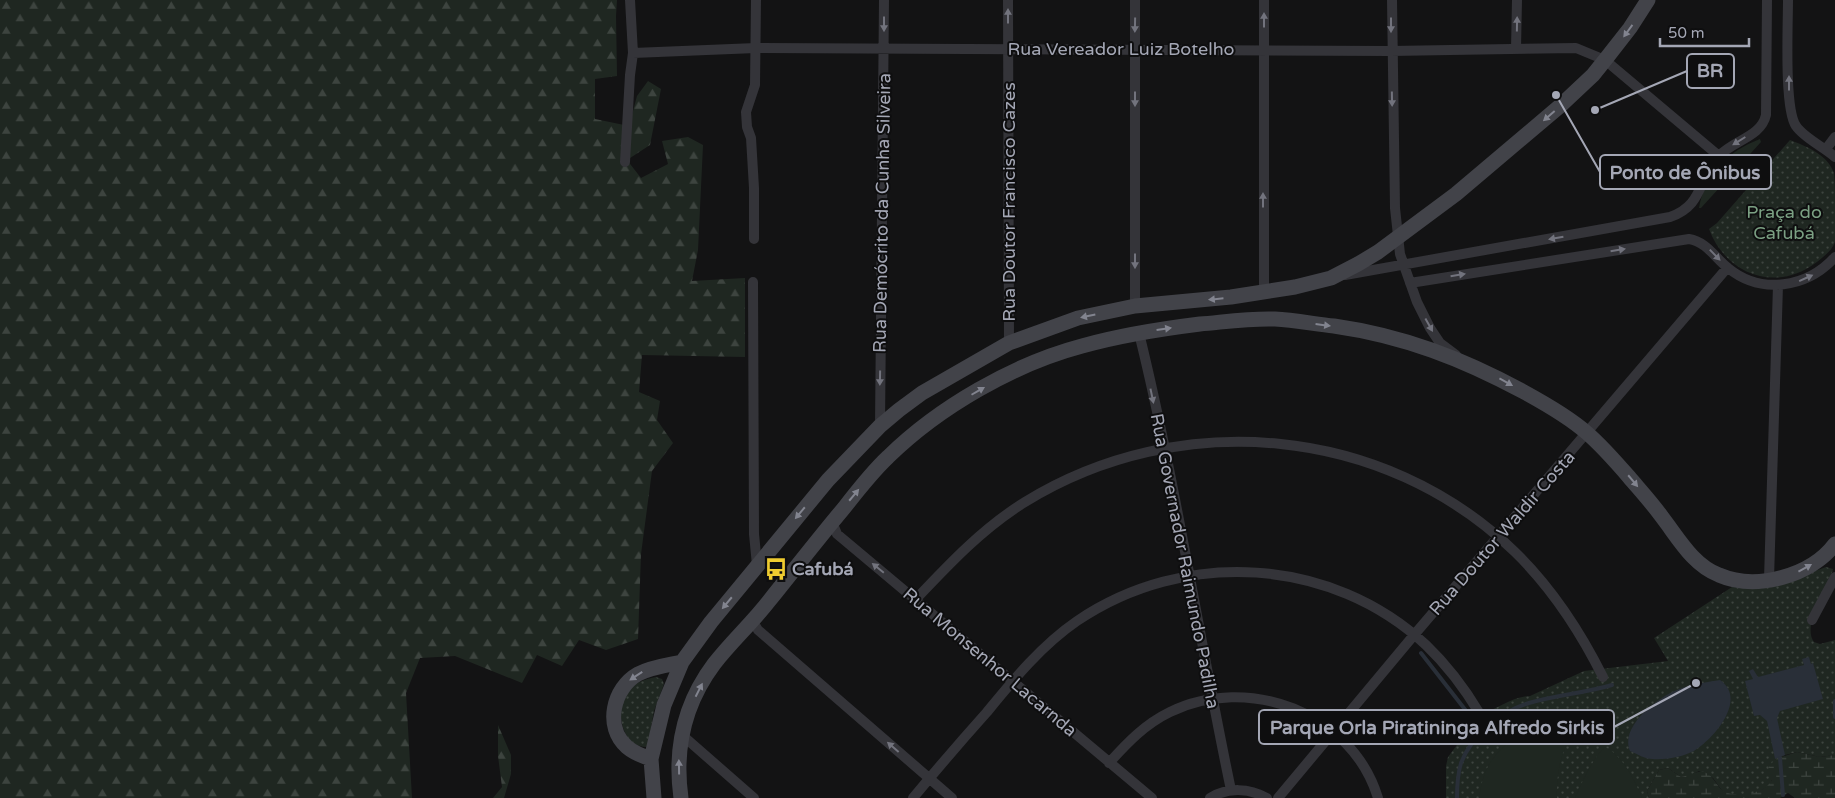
<svg xmlns="http://www.w3.org/2000/svg" width="1835" height="798" font-family="'Varela Round',sans-serif">
	<style>
		.grass { fill: url(#grass-dots) }
		.forest { fill: url(#forest-firs) }
		.wetland { fill: url(#wetland-marsh) }
		.garden { fill: #1f2721 }
		.water { fill: #292f38 }
		.lines { fill: none; stroke-linecap: round; stroke-linejoin: round }
		.stream { stroke: #292f38; stroke-width: 4 }
		.street { stroke: #343439; stroke-width: 10 }
		.secondary { stroke: #424349; stroke-width: 15 }
		.oneway { fill: #72737d }
		.oneway2 { fill: #82848f }
		.labels { text-anchor: middle; dominant-baseline: central; stroke-width: 4; stroke-linejoin: round; paint-order: stroke }
		.street-label { font-size: 18px; fill: #a4a7b5; stroke: #0e0e0f }
		.park-label { font-size: 18px; fill: #7ba083; stroke: #0e0e0f }
		.poi-label { font-size: 18px; font-weight: bold; fill: #a4a7b5; stroke: #0e0e0f; text-anchor: start }
		.leader { fill: none; stroke: #a4a7b5; stroke-width: 2 }
		.callout-dot { fill: #a4a7b5; stroke: #0e0e0f; stroke-width: 2 }
		.callout { fill: #0e0e0f; stroke: #a4a7b5; stroke-width: 2 }
		.callout-label { font-size: 19px; text-anchor: middle; font-weight: bold; fill: #a4a7b5 }
	</style>
	<defs>
		<pattern id="grass-dots" width="8" height="8" patternUnits="userSpaceOnUse" patternTransform="scale(1.25)"><rect width="8" height="8" fill="#1f2721"/><path d="M2 2h.1M6 6h.1" fill="none" stroke="#3d443f" stroke-width="1.8" stroke-linecap="round"/></pattern>
		<pattern id="forest-firs" width="22" height="20" patternUnits="userSpaceOnUse" patternTransform="scale(1.25)"><rect width="22" height="20" fill="#1f2721"/><path d="M5 1l3.5 6h-7zM16 11l3.5 6h-7z" fill="#3d443f"/></pattern>
		<pattern id="wetland-marsh" width="20" height="14" patternUnits="userSpaceOnUse" patternTransform="scale(1.25)"><rect width="20" height="14" fill="#1f2721"/><path d="M1 5h8M5 5V1M11 12h8M15 12V8" fill="none" stroke="#3d443f"/></pattern>
	</defs>
	<rect width="100%" height="100%" fill="#131314"/>
	<path class="grass" d="M 1790,140 C 1806,146 1828,155 1834,173 C 1835,181 1835,195 1835,204 C 1835,212 1835,236 1835,242 C 1832,251 1821,259 1814,264 C 1774,293 1725,273 1709,229 L 1717,223 Z
		M 1826,567 L 1833,569 C 1829,589 1801,624 1814,642 L 1820,644 L 1835,640 L 1835,755 L 1820,757 L 1797,752 L 1785,755 L 1780,758 L 1770,785 L 1755,794 L 1744,797 L 1733,797 L 1723,792 L 1713,778 L 1699,771 L 1689,776 L 1681,777 L 1668,768 L 1659,770 L 1647,791 L 1649,798 L 1446,798 L 1446,766 L 1448,757 L 1480,714 C 1497,710 1512,696 1530,696 L 1584,671 L 1668,661 L 1654,638 L 1732,587 L 1755,589 L 1771,587 Z
		M 656,677 L 662,679 L 664,684 L 654,711 L 648,744 L 646,747 C 623,746 616,715 624,697 C 629,685 644,679 656,677 Z"/>
	<path class="forest" d="M 0,0 L 617,0 L 616,16 L 617,76 L 595,79 L 595,119 L 629,126 L 637,96 L 648,81 L 661,89 L 650,145 L 627,160 L 641,178 L 668,164 L 662,141 L 688,137 L 703,145 L 698,250 L 692,281 L 745,278 L 745,357 L 642,355 L 639,392 L 660,401 L 657,420 L 673,443 L 652,471 L 641,554 L 638,639 L 606,650 L 579,640 L 562,666 L 537,655 L 522,683 L 455,656 L 420,658 L 406,693 L 412,798 L 0,798 Z
		M 498,725 L 511,755 L 511,774 L 504,798 L 493,798 L 502,787 L 498,756 Z"/>
	<path class="wetland" d="M 1797,752 L 1820,757 L 1835,755 L 1835,798 L 1795,798 L 1788,793 L 1780,798 L 1649,798 L 1647,791 L 1659,770 L 1668,768 L 1681,777 C 1688,776 1699,770 1704,772 C 1714,776 1716,785 1723,791 C 1736,798 1764,795 1772,780 L 1769,767 L 1775,759 Z"/>
	<path class="garden" d="M 1760,139 L 1761,142 L 1701,208 L 1699,208 C 1705,174 1728,151 1760,139 Z
		M 1573,712 L 1580,714 C 1579,726 1571,732 1567,743 C 1558,764 1557,776 1557,798 L 1479,798 C 1480,792 1481,785 1483,779 C 1494,740 1538,723 1573,712 Z
		M 1605,747 C 1623,756 1635,781 1642,798 L 1575,798 C 1583,780 1591,761 1605,747 Z"/>
	<path class="water" d="M 1809,657 L 1811,664 L 1813,663 L 1823,699 L 1780,711 L 1777,718 L 1785,755 L 1775,759 L 1767,721 L 1760,715 L 1754,716 L 1745,681 L 1753,679 L 1749,671 L 1753,669 L 1758,677 L 1804,665 L 1802,659 Z
		M 1720,680 C 1748,699 1714,739 1694,751 C 1682,757 1666,760 1652,759 C 1645,759 1637,754 1630,751 C 1619,726 1660,695 1682,688 C 1694,684 1707,682 1720,680 Z"/>
	<g class="lines">
		<path class="stream" d="M 1421,653 L 1474,721 L 1483,731
			M 1835,701 L 1835,717
			M 1780,758 L 1783,795
			M 1457,798 C 1457,788 1458,773 1461,763 C 1471,736 1502,711 1529,703 C 1556,695 1585,693 1612,685"/>
		<path class="street" d="M 1008,0 L 1009,343
			M 1135,0 L 1135,306
			M 1264,0 L 1264,293
			M 1392,0 L 1395,208 L 1400,254 L 1417,302 L 1430,328 L 1440,343 L 1456,355
			M 1788,0 C 1788,25 1784,109 1796,126 C 1804,138 1824,147 1835,157
			M 1516,49 L 1517,0
			M 633,53 L 756,48 L 1391,51 L 1576,48 L 1605,60 L 1719,156
			M 1826,149 L 1835,137
			M 625,162 L 630,75 L 633,53 L 630,0
			M 754,239 L 754,188 L 751,138 L 747,127 L 746,112 L 755,85 L 756,0
			M 1345,275 L 1670,217 C 1704,205 1697,180 1719,156 C 1734,140 1761,137 1766,115 L 1767,0
			M 753,282 L 754,534 L 757,565
			M 1410,283 L 1689,239 C 1707,242 1715,258 1728,268 C 1761,295 1807,288 1835,257
			M 1139,333 C 1176,484 1199,638 1231,790
			M 880,426 L 884,0
			M 832,522 L 837,534 L 1152,798
			M 1769,579 L 1778,285
			M 916,599 C 950,563 983,528 1025,502 C 1179,407 1384,425 1515,552 C 1552,588 1580,631 1603,677
			M 754,619 L 755,625 L 758,630 L 952,798
			M 1812,620 L 1835,577
			M 682,735 L 754,798
			M 1109,763 C 1127,743 1145,724 1170,712 C 1248,674 1352,712 1378,798
			M 913,798 C 937,769 962,740 987,712 C 1014,679 1042,645 1077,621 C 1184,548 1332,557 1426,645 C 1448,666 1465,689 1480,714
			M 1210,798 C 1228,787 1249,788 1267,798
			M 1278,798 L 1414,635 L 1727,268"/>
		<path class="secondary" d="M 651,759 C 642,756 634,753 627,747 C 604,727 613,688 638,674 C 651,667 668,665 682,662
			M 654,798 L 651,759 L 664,705 L 682,662 L 711,622 L 828,480 L 880,426 L 899,410 L 922,393 L 1009,343 L 1078,318 L 1135,306 L 1231,297 L 1295,287 L 1331,278 L 1358,264 L 1378,252 L 1456,194 L 1560,106 L 1593,75 L 1605,60 L 1630,28 L 1648,0
			M 681,798 C 674,748 684,704 714,664 C 731,642 752,623 769,601 C 794,570 818,539 844,508 C 858,490 872,472 888,457 C 939,407 1014,364 1082,346 C 1121,335 1160,329 1200,324 C 1224,322 1250,318 1275,319 C 1294,320 1315,324 1334,326 C 1404,336 1463,359 1524,392 C 1546,404 1569,417 1587,433 C 1602,446 1616,462 1629,477 C 1640,490 1652,503 1662,517 C 1679,539 1693,565 1719,575 C 1756,591 1811,576 1835,544"/>
	</g>
	<defs><path id="oneway-solid" d="M-6-.8H1V-3.2L6.5 0L1 3.2V.8H-6Z" transform="scale(1.25)"/></defs>
	<g class="oneway">
		<use href="#oneway-solid" transform="translate(1008 16) rotate(-90)"/>
		<use href="#oneway-solid" transform="translate(1264 20) rotate(-90)"/>
		<use href="#oneway-solid" transform="translate(884 24) rotate(90)"/>
		<use href="#oneway-solid" transform="translate(1517 24) rotate(-89)"/>
		<use href="#oneway-solid" transform="translate(1135 25) rotate(91)"/>
		<use href="#oneway-solid" transform="translate(1391 25) rotate(90)"/>
		<use href="#oneway-solid" transform="translate(1789 83) rotate(-90)"/>
		<use href="#oneway-solid" transform="translate(1135 99) rotate(90)"/>
		<use href="#oneway-solid" transform="translate(1392 99) rotate(89)"/>
		<use href="#oneway-solid" transform="translate(1739 141) rotate(148)"/>
		<use href="#oneway-solid" transform="translate(1263 200) rotate(-90)"/>
		<use href="#oneway-solid" transform="translate(1556 238) rotate(170)"/>
		<use href="#oneway-solid" transform="translate(1618 250) rotate(-9)"/>
		<use href="#oneway-solid" transform="translate(1715 255) rotate(46)"/>
		<use href="#oneway-solid" transform="translate(1135 261) rotate(90)"/>
		<use href="#oneway-solid" transform="translate(1458 275) rotate(-9)"/>
		<use href="#oneway-solid" transform="translate(1806 278) rotate(-24)"/>
		<use href="#oneway-solid" transform="translate(1429 325) rotate(61)"/>
		<use href="#oneway-solid" transform="translate(880 378) rotate(91)"/>
		<use href="#oneway-solid" transform="translate(1152 396) rotate(78)"/>
		<use href="#oneway-solid" transform="translate(878 568) rotate(-141)"/>
		<use href="#oneway-solid" transform="translate(893 747) rotate(-139)"/>
	</g>
	<g class="oneway2">
		<use href="#oneway-solid" transform="translate(1628 31) rotate(126)"/>
		<use href="#oneway-solid" transform="translate(1549 116) rotate(139)"/>
		<use href="#oneway-solid" transform="translate(1216 299) rotate(174)"/>
		<use href="#oneway-solid" transform="translate(1088 316) rotate(168)"/>
		<use href="#oneway-solid" transform="translate(1323 325) rotate(7)"/>
		<use href="#oneway-solid" transform="translate(1164 329) rotate(-8)"/>
		<use href="#oneway-solid" transform="translate(1506 382) rotate(29)"/>
		<use href="#oneway-solid" transform="translate(978 391) rotate(-30)"/>
		<use href="#oneway-solid" transform="translate(1633 481) rotate(50)"/>
		<use href="#oneway-solid" transform="translate(854 495) rotate(-50)"/>
		<use href="#oneway-solid" transform="translate(800 513) rotate(130)"/>
		<use href="#oneway-solid" transform="translate(1805 568) rotate(-29)"/>
		<use href="#oneway-solid" transform="translate(727 603) rotate(130)"/>
		<use href="#oneway-solid" transform="translate(636 676) rotate(147)"/>
		<use href="#oneway-solid" transform="translate(699 690) rotate(-63)"/>
		<use href="#oneway-solid" transform="translate(679 767) rotate(-91)"/>
	</g>
	<defs>
		<symbol id="bus-bare" viewBox="-9 -9 18 18"><path d="M-5-6H5V4H4V6H2V4H-2V6H-4V4H-5ZM-3.5-4V0h7V-4ZM-3.5 1.2v1.5H-2V1.2ZM2 1.2v1.5H3.5V1.2Z" fill="#efcc30" stroke="#0e0e0f" stroke-width="2.5" paint-order="stroke"/></symbol>
	</defs>
	<g fill-rule="evenodd">
		<use href="#bus-bare" x="760" y="553" width="32" height="32"/>
	</g>
	<g class="labels">
		<g class="street-label">
			<text x="1121" y="49">Rua Vereador Luiz Botelho</text>
			<text transform="translate(1009 202) rotate(-90)">Rua Doutor Francisco Cazes</text>
			<text transform="translate(882 213) rotate(-89)">Rua Demócrito da Cunha Silveira</text>
			<text transform="translate(1502 533) rotate(-49)">Rua Doutor Waldir Costa</text>
			<text transform="translate(1185 561) rotate(79)">Rua Governador Raimundo Padilha</text>
			<text transform="translate(990 662) rotate(40)">Rua Monsenhor Lacarnda</text>
		</g>
		<g class="park-label">
			<text x="1784" y="212">Praça do<tspan x="1784" dy="21">Cafubá</tspan></text>
		</g>
		<g class="poi-label">
			<text x="792" y="569">Cafubá</text>
		</g>
	</g>
	<path class="leader" d="M1595 110L1687 71M1556 95L1600 172M1696 683L1614 727"/>
	<g class="callout-dot">
		<circle cx="1595" cy="110" r="5"/>
		<circle cx="1556" cy="95" r="5"/>
		<circle cx="1696" cy="683" r="5"/>
	</g>
	<g class="callout">
		<rect x="1687" y="54" width="47" height="34" rx="5"/>
		<rect x="1600" y="155" width="171" height="34" rx="5"/>
		<rect x="1259" y="710" width="355" height="34" rx="5"/>
	</g>
	<g class="callout-label">
		<text x="1710" y="77">BR</text>
		<text x="1685" y="179">Ponto de Ônibus</text>
		<text x="1437" y="734">Parque Orla Piratininga Alfredo Sirkis</text>
	</g>
	<path d="M1660 38v8h89v-8" fill="none" stroke="#a4a7b5" stroke-width="2.5"/>
	<text x="1668" y="38" font-size="15" fill="#a4a7b5" stroke="#0e0e0f" stroke-width="4" paint-order="stroke">50 m</text>
</svg>
